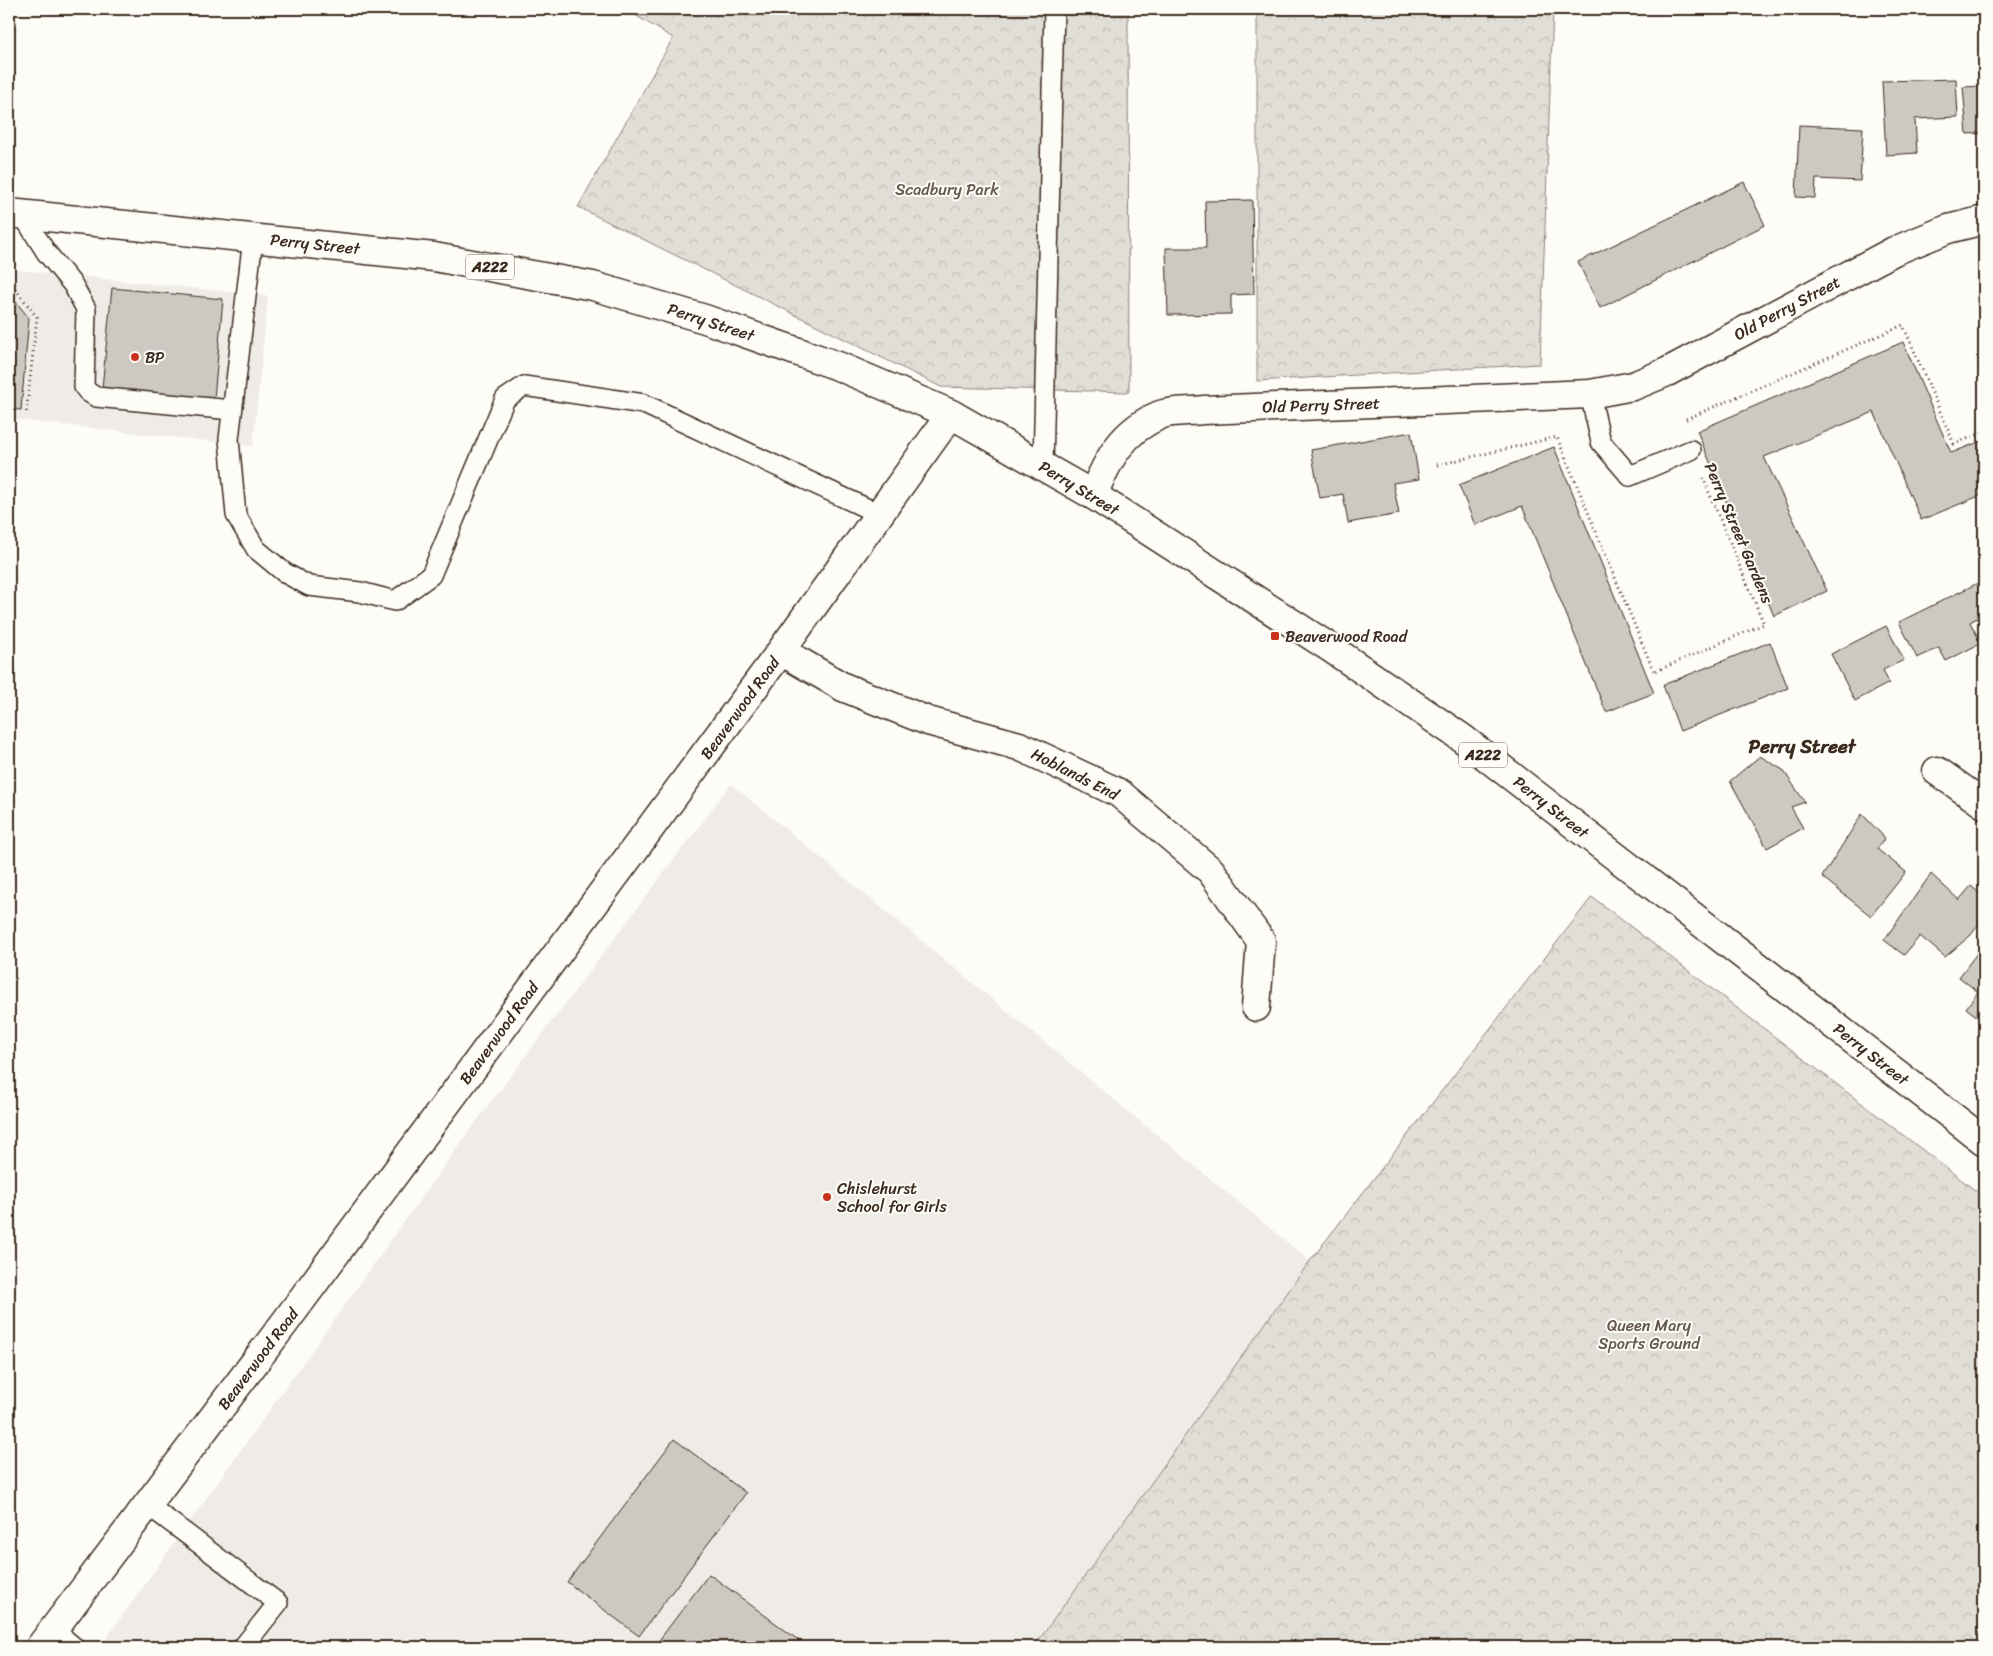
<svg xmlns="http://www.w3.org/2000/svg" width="1993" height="1656" font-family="Sriracha,sans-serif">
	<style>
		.built { fill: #efece7 }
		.park { fill: url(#park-crowns); stroke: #8e847a }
		.building { fill: #cdc8c2; stroke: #3b2a1e }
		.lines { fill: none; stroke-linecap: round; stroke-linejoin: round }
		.lane-casing { stroke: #3b2a1e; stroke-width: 22 }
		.street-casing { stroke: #3b2a1e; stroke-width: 31 }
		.primary-casing { stroke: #3b2a1e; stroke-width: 31 }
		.path { stroke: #3b2a1e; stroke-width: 3; stroke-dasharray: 1 4; stroke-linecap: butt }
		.lane { stroke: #fdfcf7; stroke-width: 19 }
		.street { stroke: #fdfcf7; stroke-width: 28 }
		.primary { stroke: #fdfcf7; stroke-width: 28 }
		.poi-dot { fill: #c8321e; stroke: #fdfcf7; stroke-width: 2 }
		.labels { text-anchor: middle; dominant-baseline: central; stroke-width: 4; stroke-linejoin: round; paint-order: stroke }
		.shield { fill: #fdfcf7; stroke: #75695f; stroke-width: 1 }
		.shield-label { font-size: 15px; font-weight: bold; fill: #3b2a1e }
		.park-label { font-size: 16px; fill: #64574c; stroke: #fdfcf7 }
		.street-label { font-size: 16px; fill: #3b2a1e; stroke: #fdfcf7 }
		.poi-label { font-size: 16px; fill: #3b2a1e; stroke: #fdfcf7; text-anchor: start }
		.quarter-label { font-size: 19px; font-weight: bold; fill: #3b2a1e; stroke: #fdfcf7 }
	</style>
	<defs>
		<pattern id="park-crowns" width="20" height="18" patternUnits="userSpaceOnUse" patternTransform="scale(1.25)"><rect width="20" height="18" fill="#e1ded7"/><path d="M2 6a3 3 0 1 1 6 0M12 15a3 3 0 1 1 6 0" fill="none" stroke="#c2bfb8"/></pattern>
	</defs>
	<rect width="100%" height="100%" fill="#fdfcf7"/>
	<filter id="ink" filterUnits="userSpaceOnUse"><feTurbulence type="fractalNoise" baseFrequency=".02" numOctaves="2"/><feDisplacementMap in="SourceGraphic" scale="10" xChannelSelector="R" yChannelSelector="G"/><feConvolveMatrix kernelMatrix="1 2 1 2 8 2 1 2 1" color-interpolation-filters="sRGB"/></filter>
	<g filter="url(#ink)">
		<path class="built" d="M 9,269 L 268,296 L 253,446 L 9,419 Z
			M 731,784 L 1310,1261 L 1034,1647 L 100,1647 L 467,1134 Z"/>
		<path class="park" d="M 625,9 L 1128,9 L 1129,392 L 941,387 L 578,207 L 673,38 Z
			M 1257,9 L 1553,9 L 1540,364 L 1257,381 Z
			M 1592,897 L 1984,1197 L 1984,1647 L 1034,1647 L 1310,1261 Z"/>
		<path class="building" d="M 1956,79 L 1958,117 L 1915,119 L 1917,153 L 1886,155 L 1882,81 Z
			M 1984,86 L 1984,133 L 1967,134 L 1963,87 Z
			M 1799,125 L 1863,128 L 1860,181 L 1816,179 L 1815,198 L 1796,197 Z
			M 1744,182 L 1765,225 L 1600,308 L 1578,262 Z
			M 1252,200 L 1254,294 L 1231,295 L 1231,314 L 1168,315 L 1166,248 L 1206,248 L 1205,201 Z
			M 112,288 L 223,299 L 214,399 L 102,388 Z
			M 9,301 L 16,302 L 29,318 L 21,410 L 9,409 Z
			M 1903,342 L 1951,453 L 1984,440 L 1984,494 L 1921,520 L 1874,412 L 1764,457 L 1827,591 L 1774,616 L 1697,431 Z
			M 1411,432 L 1419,479 L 1393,483 L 1399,514 L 1348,523 L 1343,494 L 1320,498 L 1311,450 Z
			M 1554,447 L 1654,693 L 1606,712 L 1522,506 L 1475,525 L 1459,485 Z
			M 1984,580 L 1984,614 L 1970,622 L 1981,643 L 1946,661 L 1939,648 L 1917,658 L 1899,622 Z
			M 1886,626 L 1904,660 L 1883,670 L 1889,683 L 1855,701 L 1831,654 Z
			M 1770,642 L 1788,688 L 1680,731 L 1663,685 Z
			M 1760,756 L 1783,770 L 1805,802 L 1791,807 L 1803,828 L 1767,848 L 1730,781 Z
			M 1862,814 L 1885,838 L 1877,849 L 1906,872 L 1871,916 L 1822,877 Z
			M 1931,874 L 1959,900 L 1971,886 L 1984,897 L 1984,917 L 1971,935 L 1945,957 L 1920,936 L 1904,955 L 1884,940 Z
			M 1984,944 L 1984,1022 L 1966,1008 L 1978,992 L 1959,977 Z
			M 674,1439 L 746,1493 L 639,1636 L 567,1582 Z
			M 709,1574 L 805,1645 L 803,1647 L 654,1647 Z"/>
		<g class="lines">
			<defs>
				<path id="lane" d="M 22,214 L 46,252 L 73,285 L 86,309 L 84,387 L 88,392 L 96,397 L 232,410
					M 253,238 L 229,439 L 236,515 L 256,549 L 285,573 L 309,586 L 360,592 L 395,601 L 431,575 L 505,399 L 524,386 L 644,404 L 879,514
					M 1590,394 L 1601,442 L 1630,476 L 1691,450
					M 1043,466 L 1054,9
					M 148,1505 L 278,1603 L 243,1647
					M 54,1630 L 74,1647"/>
				<path id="street" d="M 1093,495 C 1108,459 1122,431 1160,415 C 1172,410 1190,412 1203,410 L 1590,394 L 1633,386 L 1667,372 L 1894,251 L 1948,229 L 1984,220
					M 781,651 L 843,687 L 928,721 L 1019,746 L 1119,793 L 1211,871 L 1261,941 L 1256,1007
					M 1937,771 L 1984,804
					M 40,1647 L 283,1325 L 781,651 L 951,414"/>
				<path id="primary" d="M 9,213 L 434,257 L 593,286 L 705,319 L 838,366 L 951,414 L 1093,495 L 1332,649 L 1462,738 L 1984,1141"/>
			</defs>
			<use href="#lane" class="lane-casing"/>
			<use href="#street" class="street-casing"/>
			<use href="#primary" class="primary-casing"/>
			<path class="path" d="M 9,281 L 37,317 L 26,415
				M 1686,419 L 1903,325 L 1954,444 L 1984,432
				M 1437,465 L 1557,437 L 1654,672 L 1764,624 L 1703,478"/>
			<use href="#lane" class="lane"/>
			<use href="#street" class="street"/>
			<use href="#primary" class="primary"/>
		</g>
	</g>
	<g class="poi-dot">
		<circle cx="135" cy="357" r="5"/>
		<rect x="1270" y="631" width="10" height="10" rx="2.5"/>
		<circle cx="827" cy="1197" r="5"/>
	</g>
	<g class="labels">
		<g class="shield">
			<rect x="466" y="254.5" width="48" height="25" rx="4"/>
			<rect x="1459" y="742.5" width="48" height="25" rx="4"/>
		</g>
		<g class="shield-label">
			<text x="490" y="267">A222</text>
			<text x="1483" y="755">A222</text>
		</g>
		<g class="park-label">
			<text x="947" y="189">Scadbury Park</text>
			<text x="1649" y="1325">Queen Mary<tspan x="1649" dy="18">Sports Ground</tspan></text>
		</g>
		<g class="street-label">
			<text transform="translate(315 244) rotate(6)">Perry Street</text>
			<text transform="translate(1787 308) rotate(-28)">Old Perry Street</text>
			<text transform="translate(711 322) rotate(18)">Perry Street</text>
			<text transform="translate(1321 405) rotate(-2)">Old Perry Street</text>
			<text transform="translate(1079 488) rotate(31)">Perry Street</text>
			<text transform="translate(1739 533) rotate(67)">Perry Street Gardens</text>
			<text transform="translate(740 708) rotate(-54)">Beaverwood Road</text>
			<text transform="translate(1075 774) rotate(27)">Hoblands End</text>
			<text transform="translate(1551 807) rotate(38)">Perry Street</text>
			<text transform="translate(499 1033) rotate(-54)">Beaverwood Road</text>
			<text transform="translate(1871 1054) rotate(38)">Perry Street</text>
			<text transform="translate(258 1359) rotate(-53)">Beaverwood Road</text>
		</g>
		<g class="poi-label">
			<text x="145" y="357">BP</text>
			<text x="1285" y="636">Beaverwood Road</text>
			<text x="837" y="1188">Chislehurst<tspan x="837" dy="18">School for Girls</tspan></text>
		</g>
		<g class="quarter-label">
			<text x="1802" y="746">Perry Street</text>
		</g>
	</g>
	<rect width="1993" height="1656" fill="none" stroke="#fdfcf7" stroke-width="30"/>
	<rect x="15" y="15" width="1963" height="1626" fill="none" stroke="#3b2a1e" stroke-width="2" filter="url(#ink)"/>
</svg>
